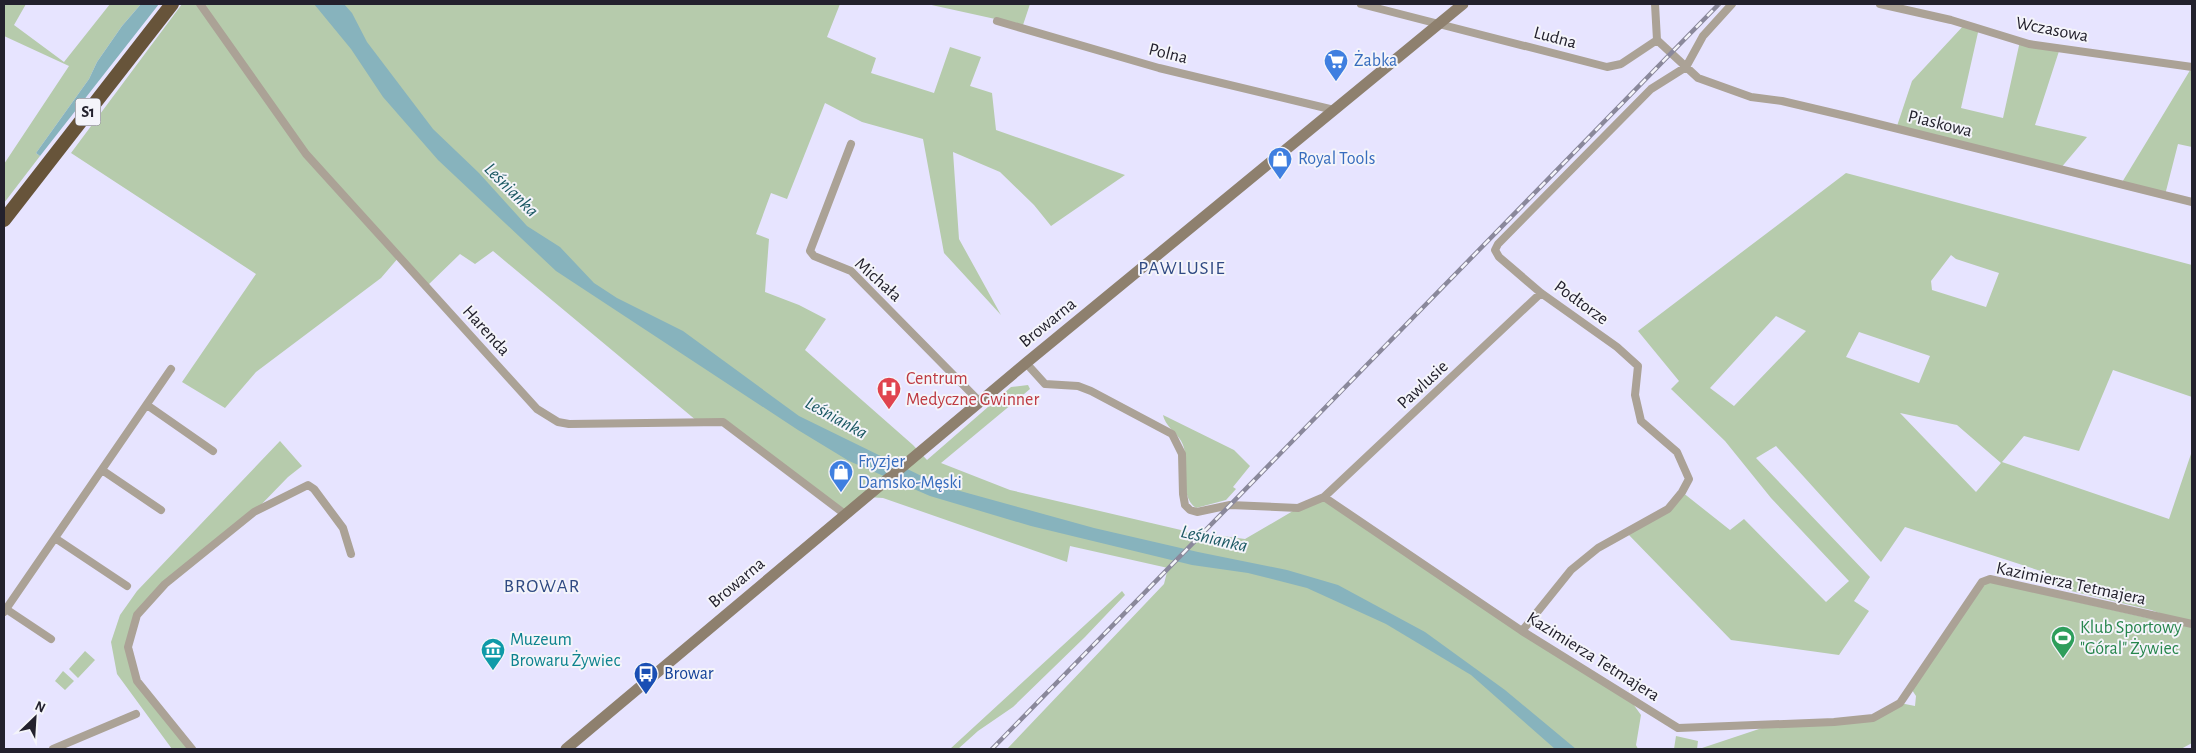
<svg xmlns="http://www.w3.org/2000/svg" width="2196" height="753" font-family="'Alegreya Sans',sans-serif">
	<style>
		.green { fill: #b6cbac; fill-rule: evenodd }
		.water { fill: #87b3bd }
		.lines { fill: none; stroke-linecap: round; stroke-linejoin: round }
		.street { stroke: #aba296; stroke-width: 8 }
		.secondary { stroke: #8e806e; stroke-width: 11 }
		.highway { stroke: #67543a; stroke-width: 14 }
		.rail-casing { stroke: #8a889b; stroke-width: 4.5 }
		.rail { stroke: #f4f4fa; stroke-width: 2.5; stroke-dasharray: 8; stroke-linecap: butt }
		.labels { text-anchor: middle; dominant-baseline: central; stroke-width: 4; stroke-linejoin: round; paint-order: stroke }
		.shield { fill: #f4f4fa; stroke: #62606a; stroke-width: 1 }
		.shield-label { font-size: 16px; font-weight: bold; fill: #23212d }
		.street-label { font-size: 18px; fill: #23212d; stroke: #f4f4fa }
		.shop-label { font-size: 18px; fill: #366cbe; stroke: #f4f4fa; text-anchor: start }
		.health-label { font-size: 18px; fill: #be3a42; stroke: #f4f4fa; text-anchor: start }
		.leisure-label { font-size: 18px; fill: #27864d; stroke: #f4f4fa; text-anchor: start }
		.culture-label { font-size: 18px; fill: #0d838f; stroke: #f4f4fa; text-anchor: start }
		.transit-label { font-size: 18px; fill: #164399; stroke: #f4f4fa; text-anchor: start }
		.water-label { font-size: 19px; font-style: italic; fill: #1c5964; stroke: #f4f4fa }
		.neighbourhood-label { font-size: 19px; letter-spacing: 1px; fill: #304a83; stroke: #f4f4fa }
	</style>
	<rect width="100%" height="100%" fill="#e7e4ff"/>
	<path class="green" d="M 4,4 L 26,4 L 14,25 L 64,62 L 110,4 L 141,4 L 122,26 L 97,62 L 89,79 L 36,153 L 40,156 L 4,203 L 4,164 L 69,66 L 4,36 Z
		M 182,4 L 840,4 L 827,37 L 876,58 L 871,73 L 934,93 L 950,47 L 981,57 L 970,86 L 992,93 L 996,130 L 1125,175 L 1051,226 L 1034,205 L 1000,172 L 953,152 L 959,239 L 1001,315 L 944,253 L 923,139 L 862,122 L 825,103 L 787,199 L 771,193 L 756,234 L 769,239 L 765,292 L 799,305 L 826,319 L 805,350 L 913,445 L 927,460 L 1011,387 L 1028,385 L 1030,389 L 941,463 L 1010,490 L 1181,530 L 1198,537 L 1215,535 L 1245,539 L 1298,508 L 1324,497 L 1522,631 L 1626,694 L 1641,715 L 1636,745 L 1638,749 L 1007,749 L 1164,584 L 1168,568 L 1070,546 L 1067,562 L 883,498 L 867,497 L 846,515 L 723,422 L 697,421 L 493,251 L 475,264 L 460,254 L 426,287 L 399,257 L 381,278 L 256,372 L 225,408 L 182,382 L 256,274 L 71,153 Z
		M 927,4 L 1030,4 L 1023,25 Z
		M 1965,24 L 1979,28 L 1961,108 L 2003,118 L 2020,41 L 2060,48 L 2035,125 L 2087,137 L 2060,169 L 1896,129 L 1912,81 Z
		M 2192,67 L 2192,147 L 2178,144 L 2165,195 L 2121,184 Z
		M 1846,173 L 2192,265 L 2192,397 L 2113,370 L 2079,451 L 2024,436 L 2002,462 L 2169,519 L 2192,451 L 2192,743 L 2181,749 L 1699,749 L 1777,723 L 1872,718 L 1900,703 L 1915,706 L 1916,696 L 1912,690 L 1984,584 L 1989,582 L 2148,618 L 2155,617 L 2187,623 L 2151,610 L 2050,586 L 2050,574 L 1905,527 L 1881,562 L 1776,446 L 1756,458 L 1870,577 L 1854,601 L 1869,611 L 1839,655 L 1731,640 L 1627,533 L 1668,509 L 1682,492 L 1730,530 L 1744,519 L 1826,602 L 1849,581 L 1771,498 L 1725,441 L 1671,389 L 1679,381 L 1638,331 ZM 1951,255 L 1956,259 L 1999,273 L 1986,307 L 1932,290 L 1931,281 ZM 1776,316 L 1806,331 L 1734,406 L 1710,388 ZM 1859,332 L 1930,356 L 1919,383 L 1846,357 ZM 1900,413 L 1957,425 L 2001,463 L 1976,492 Z
		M 1163,415 L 1234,450 L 1250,466 L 1233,487 L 1236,489 L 1226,500 L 1196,508 C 1179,497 1188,465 1184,448 C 1181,434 1166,429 1163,415 Z
		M 280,441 L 302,466 L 288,477 L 254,512 L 165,584 L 137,615 L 128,647 L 137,681 L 192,749 L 172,749 L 117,674 L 111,642 L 120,615 L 137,591 Z
		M 1122,591 L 1125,595 L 1085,637 L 1013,707 L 978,731 L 958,749 L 950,749 Z
		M 85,651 L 95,660 L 78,678 L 69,669 Z
		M 63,671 L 74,681 L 65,690 L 55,681 Z
		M 1676,736 L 1698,741 L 1697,749 L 1674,749 Z"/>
	<path class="water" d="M 141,4 L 159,4 L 40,156 L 36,153 L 89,79 L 97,62 L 122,26 Z
		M 314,4 L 344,4 L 352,13 L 367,42 L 433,129 L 479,173 L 527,226 L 560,247 L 594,283 L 617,298 L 683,331 L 799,416 L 942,486 L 1094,528 L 1198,552 L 1287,570 L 1338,585 L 1425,632 L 1505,690 L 1576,749 L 1555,749 L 1471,675 L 1386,624 L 1307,588 L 1248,573 L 1192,565 L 1031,526 L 930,496 L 849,461 L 798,430 L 556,271 L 438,160 L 383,97 L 351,49 Z"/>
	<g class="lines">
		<path class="street" d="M 200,4 L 306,154 L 537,409 L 558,422 L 569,424 L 723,422 L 846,515
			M 1361,4 L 1607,67 L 1621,64 L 1657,40
			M 1655,4 L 1657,40 L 1698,78 L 1751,97 L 1782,101 L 1850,117 L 2192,202
			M 1880,4 L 1951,20 L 2029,44 L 2192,67
			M 997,21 L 1159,68 L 1334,110
			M 851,144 L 810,251 L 814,256 L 851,271 L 980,402
			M 1026,363 L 1045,384 L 1078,386 L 1091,391 L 1172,434 L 1182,454 L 1183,494 L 1185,505 L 1190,510 L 1197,512 L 1230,505 L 1298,508 L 1324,497 L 1522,631 L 1678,728 L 1834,722 L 1873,718 L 1900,703 L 1982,582 L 1990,579 L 2192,624
			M 147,405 L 213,451
			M 102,470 L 161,510
			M 1324,497 L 1541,293
			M 55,538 L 127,586
			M 6,609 L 51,639
			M 4,612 L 171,369
			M 1522,631 L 1571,570 L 1598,548 L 1668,509 L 1682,492 L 1689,479 L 1677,452 L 1641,421 L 1635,395 L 1638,366 L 1617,347 L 1541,293 L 1499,257 L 1495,250 L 1498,244 L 1651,89 L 1686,67 L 1703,36 L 1732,4
			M 53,749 L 136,714
			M 192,749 L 137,681 L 128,647 L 137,615 L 165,584 L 254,512 L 308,485 L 314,489 L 343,528 L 351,554"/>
		<path class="secondary" d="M 566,749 L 1026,363 L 1463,4"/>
		<path class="highway" d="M 4,220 L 172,4"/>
		<defs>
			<path id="rail" d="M 992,749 L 1719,4"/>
		</defs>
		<use href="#rail" class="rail-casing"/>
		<use href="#rail" class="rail"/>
	</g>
	<defs>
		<symbol id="supermarket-pin" viewBox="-11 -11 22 30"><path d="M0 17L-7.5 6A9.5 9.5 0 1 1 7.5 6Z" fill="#3f7fe0" stroke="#f4f4fa"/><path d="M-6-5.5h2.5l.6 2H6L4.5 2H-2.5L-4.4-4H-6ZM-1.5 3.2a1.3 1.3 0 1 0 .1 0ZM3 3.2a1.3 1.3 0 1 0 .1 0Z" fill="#fff"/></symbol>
		<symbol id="shop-pin" viewBox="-11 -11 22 30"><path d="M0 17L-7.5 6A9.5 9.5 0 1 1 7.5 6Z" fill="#3f7fe0" stroke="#f4f4fa"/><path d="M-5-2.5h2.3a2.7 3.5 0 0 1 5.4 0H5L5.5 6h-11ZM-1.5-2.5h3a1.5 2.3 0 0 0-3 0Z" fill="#fff"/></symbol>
		<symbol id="hospital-pin" viewBox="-11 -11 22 30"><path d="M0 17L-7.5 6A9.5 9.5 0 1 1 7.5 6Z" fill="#e0444e" stroke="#f4f4fa"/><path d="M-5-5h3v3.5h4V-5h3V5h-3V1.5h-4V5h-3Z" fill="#fff"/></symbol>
		<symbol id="stadium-pin" viewBox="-11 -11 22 30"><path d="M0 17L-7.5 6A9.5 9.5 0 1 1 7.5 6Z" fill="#2e9e5b" stroke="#f4f4fa"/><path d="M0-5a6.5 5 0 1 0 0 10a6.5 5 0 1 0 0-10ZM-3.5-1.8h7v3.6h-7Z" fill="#fff"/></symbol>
		<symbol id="museum-pin" viewBox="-11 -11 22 30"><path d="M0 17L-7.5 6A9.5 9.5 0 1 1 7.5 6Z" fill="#0f9aa8" stroke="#f4f4fa"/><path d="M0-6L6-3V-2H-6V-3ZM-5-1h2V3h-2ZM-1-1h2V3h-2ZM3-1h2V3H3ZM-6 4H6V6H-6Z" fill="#fff"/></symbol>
		<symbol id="bus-pin" viewBox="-11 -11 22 30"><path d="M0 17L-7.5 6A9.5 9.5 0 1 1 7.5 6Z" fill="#1a4fb4" stroke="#f4f4fa"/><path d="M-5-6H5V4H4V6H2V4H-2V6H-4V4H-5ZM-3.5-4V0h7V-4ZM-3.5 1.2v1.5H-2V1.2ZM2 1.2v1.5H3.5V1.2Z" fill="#fff"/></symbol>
	</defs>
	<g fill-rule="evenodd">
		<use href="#supermarket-pin" x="1322" y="47" width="28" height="38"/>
		<use href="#shop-pin" x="1266" y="145" width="28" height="38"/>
		<use href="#hospital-pin" x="875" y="375" width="28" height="38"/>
		<use href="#shop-pin" x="827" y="458" width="28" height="38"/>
		<use href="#stadium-pin" x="2049" y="624" width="28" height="38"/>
		<use href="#museum-pin" x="479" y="636" width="28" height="38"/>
		<use href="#bus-pin" x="632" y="660" width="28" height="38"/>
	</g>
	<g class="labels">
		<rect class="shield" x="75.5" y="98.5" width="25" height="27" rx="4"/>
		<g class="shield-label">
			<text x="88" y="112">S1</text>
		</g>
		<g class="street-label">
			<text transform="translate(2052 30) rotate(11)">Wczasowa</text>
			<text transform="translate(1555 38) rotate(15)">Ludna</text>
			<text transform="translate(1168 54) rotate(14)">Polna</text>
			<text transform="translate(1940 124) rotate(14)">Piaskowa</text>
			<text transform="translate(878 280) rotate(42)">Michała</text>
			<text transform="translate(1581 303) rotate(36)">Podtorze</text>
			<text transform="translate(1048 323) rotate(-39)">Browarna</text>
			<text transform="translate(486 331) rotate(48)">Harenda</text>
			<text transform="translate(1423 385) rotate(-43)">Pawlusie</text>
			<text transform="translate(737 583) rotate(-40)">Browarna</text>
			<text transform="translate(2071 584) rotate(12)">Kazimierza Tetmajera</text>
			<text transform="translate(1593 657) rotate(32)">Kazimierza Tetmajera</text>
		</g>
		<g class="shop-label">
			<text x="1354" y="61">Żabka</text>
			<text x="1298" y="159">Royal Tools</text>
			<text x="858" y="462">Fryzjer<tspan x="858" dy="21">Damsko-Męski</tspan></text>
		</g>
		<g class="health-label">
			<text x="906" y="379">Centrum<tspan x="906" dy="21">Medyczne Gwinner</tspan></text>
		</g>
		<g class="leisure-label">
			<text x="2080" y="628">Klub Sportowy<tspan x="2080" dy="21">"Góral" Żywiec</tspan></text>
		</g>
		<g class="culture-label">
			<text x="510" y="640">Muzeum<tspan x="510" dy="21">Browaru Żywiec</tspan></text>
		</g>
		<g class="transit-label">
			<text x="664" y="674">Browar</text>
		</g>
		<g class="water-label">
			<text transform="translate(511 190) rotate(45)">Leśnianka</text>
			<text transform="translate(836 418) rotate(29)">Leśnianka</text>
			<text transform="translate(1214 539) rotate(13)">Leśnianka</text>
		</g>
		<g class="neighbourhood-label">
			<text x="1182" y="268">PAWLUSIE</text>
			<text x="542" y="586">BROWAR</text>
		</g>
	</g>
	<rect width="2196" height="753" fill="none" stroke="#23212d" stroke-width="10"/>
	<g transform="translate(35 718) rotate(25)" stroke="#f4f4fa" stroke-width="4" paint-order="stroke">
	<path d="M0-4L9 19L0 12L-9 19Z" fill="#23212d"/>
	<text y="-8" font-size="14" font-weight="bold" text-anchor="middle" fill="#23212d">N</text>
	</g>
</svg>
